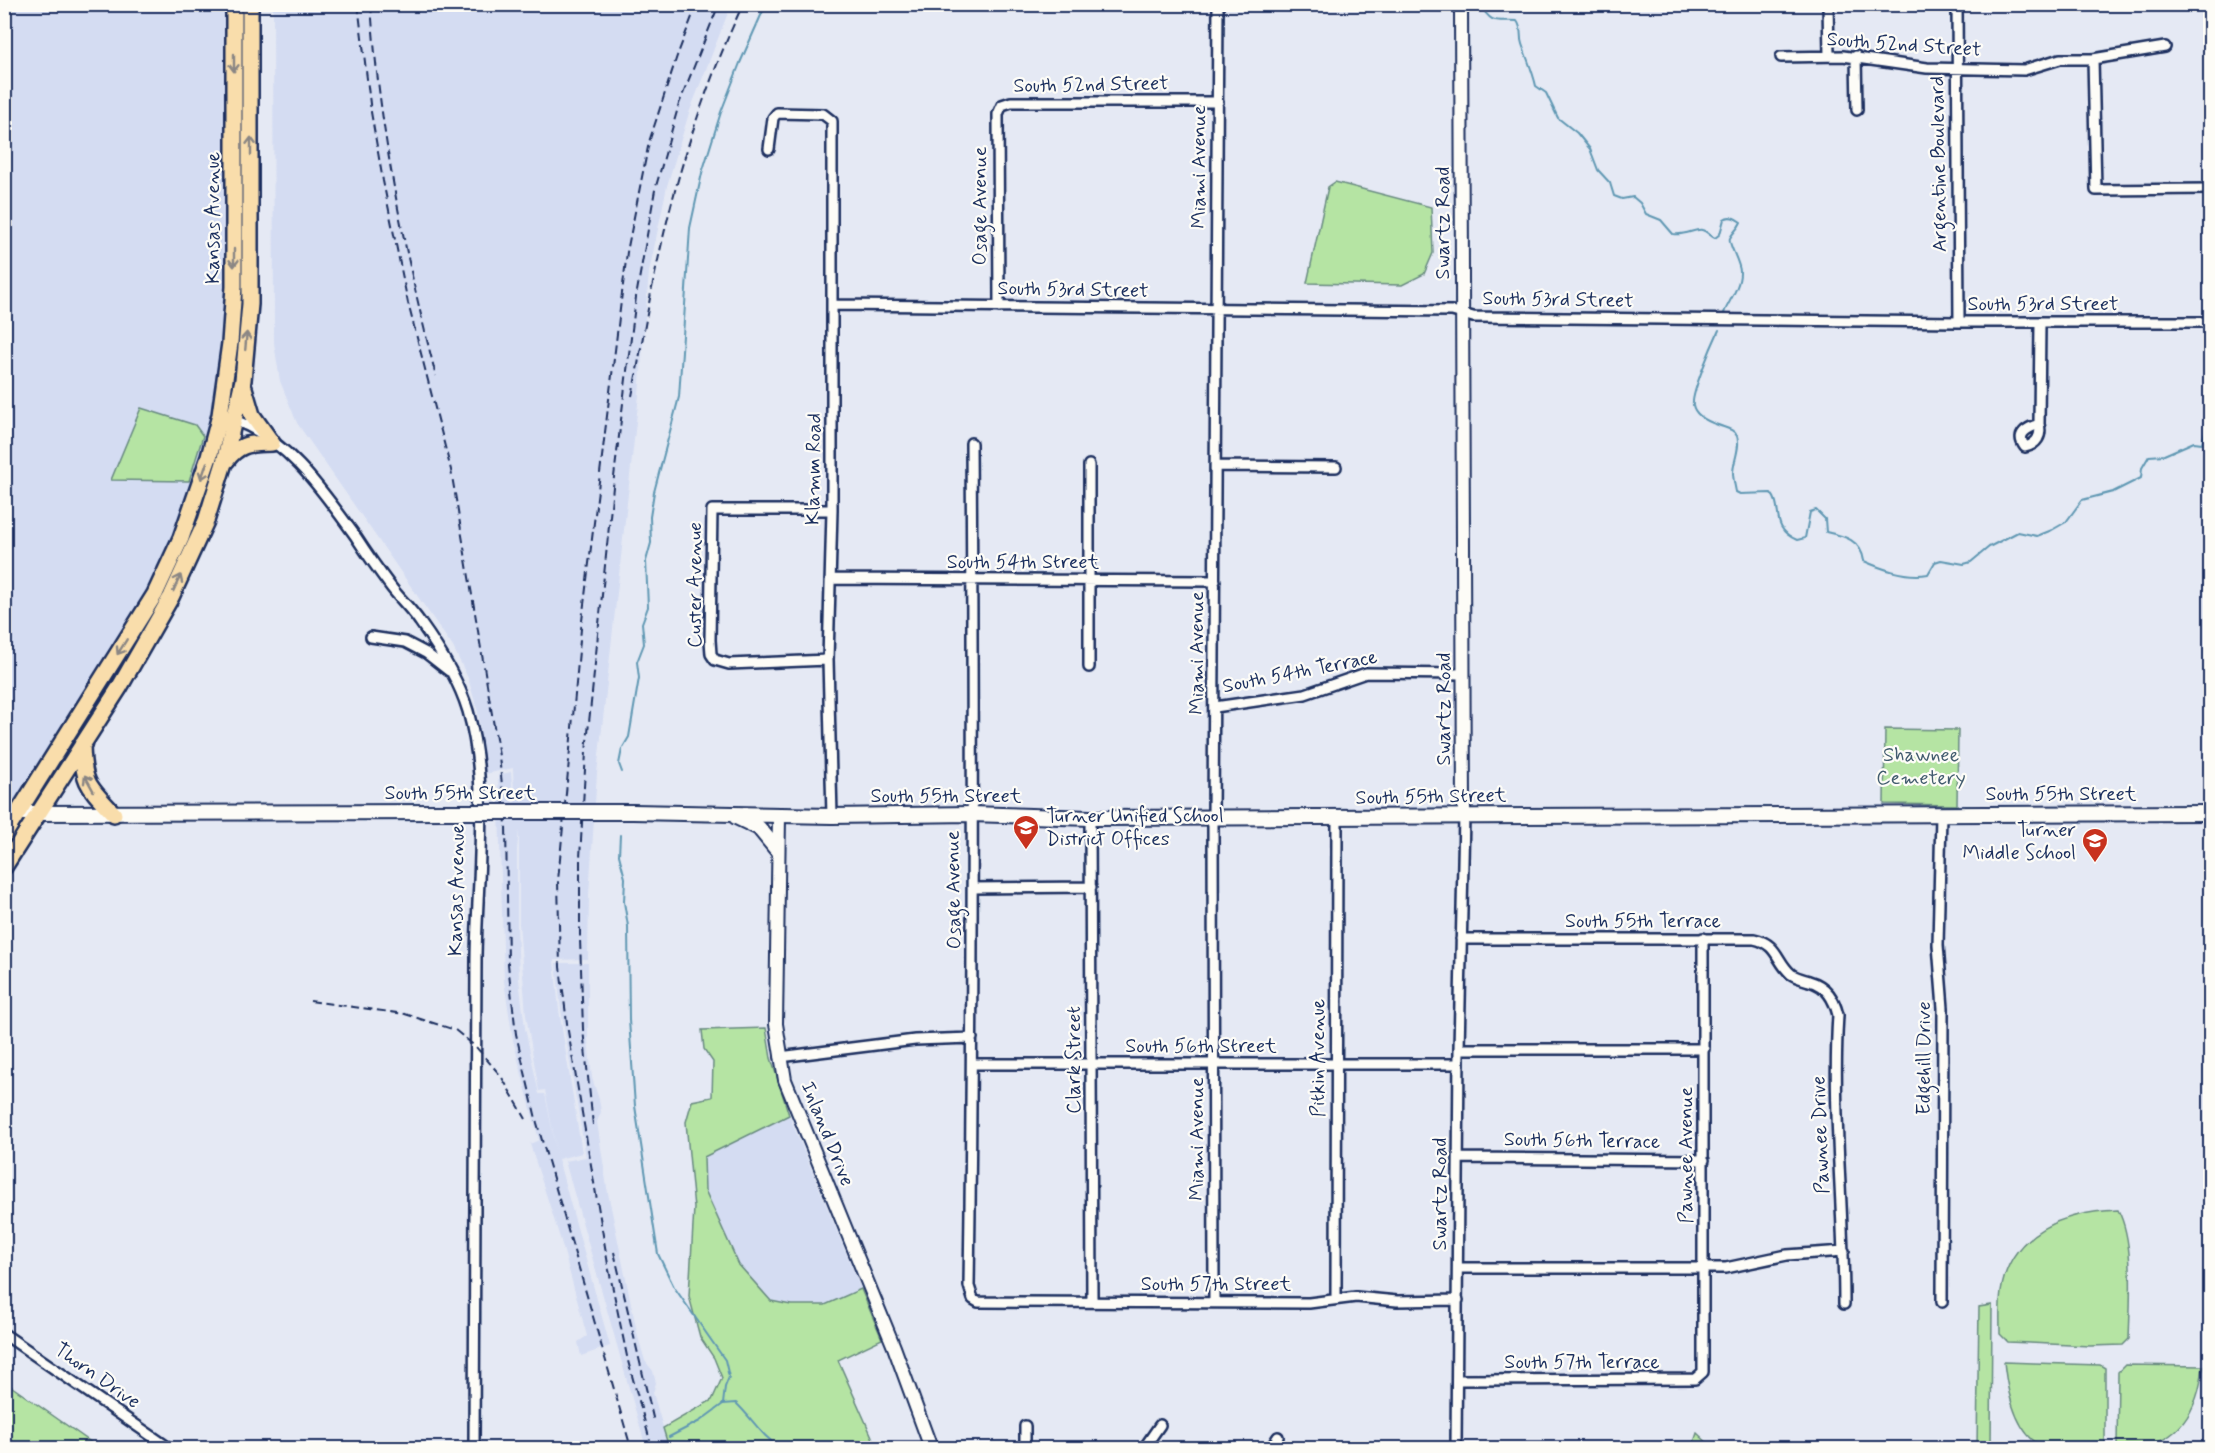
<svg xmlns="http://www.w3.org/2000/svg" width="2215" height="1453" font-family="Mynerve,sans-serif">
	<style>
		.built { fill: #d4dcf2; fill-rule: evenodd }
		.green { fill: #b5e4a3; stroke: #688a80; stroke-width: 1.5 }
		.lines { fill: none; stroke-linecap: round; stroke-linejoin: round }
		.stream { stroke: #6198b3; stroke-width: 2 }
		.minor-casing { stroke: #1b2f5e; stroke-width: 14 }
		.tertiary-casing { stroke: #1b2f5e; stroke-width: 16 }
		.secondary-casing { stroke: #1b2f5e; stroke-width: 18 }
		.primary-casing { stroke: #1b2f5e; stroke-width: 20 }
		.minor { stroke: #fdfcf7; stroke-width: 9 }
		.tertiary { stroke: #fdfcf7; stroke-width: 12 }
		.secondary { stroke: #fdfcf7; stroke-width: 14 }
		.primary { stroke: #f9ddab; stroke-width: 15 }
		.rail { stroke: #1b2f5e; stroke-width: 2; stroke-dasharray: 9 4.5; stroke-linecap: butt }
		.secondary-bridge-casing { stroke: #1b2f5e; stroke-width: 18; stroke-linecap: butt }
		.secondary-bridge { stroke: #fdfcf7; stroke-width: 14 }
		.oneway { stroke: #8a8684 }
		.labels { text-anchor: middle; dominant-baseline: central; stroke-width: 4.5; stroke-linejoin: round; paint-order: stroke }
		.street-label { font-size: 20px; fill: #1b2f5e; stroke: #fdfcf7 }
		.park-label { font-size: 20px; fill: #425c6f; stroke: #fdfcf7 }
		.poi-label { font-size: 20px; fill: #1b2f5e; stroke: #fdfcf7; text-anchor: start }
	</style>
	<rect width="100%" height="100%" fill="#e5e9f4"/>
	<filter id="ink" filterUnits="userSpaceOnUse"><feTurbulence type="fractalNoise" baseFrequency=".0167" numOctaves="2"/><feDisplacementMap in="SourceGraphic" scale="12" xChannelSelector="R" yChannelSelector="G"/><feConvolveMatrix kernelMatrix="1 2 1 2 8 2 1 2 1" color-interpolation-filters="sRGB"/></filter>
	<g filter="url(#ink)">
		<path class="built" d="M 4,5 L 230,5 L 230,343 L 181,538 L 4,831 Z
			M 273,5 L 731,5 L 689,113 L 667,186 L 649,272 L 639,395 L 597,773 L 589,895 L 588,959 L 554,960 L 559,1010 L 582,1153 L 558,1159 L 610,1346 L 581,1356 L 578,1342 L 587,1336 L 561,1241 L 530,1144 L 539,1140 L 513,1040 L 504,981 L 498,775 L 511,772 L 515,822 L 513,768 L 485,774 L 478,712 L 468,678 L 453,647 L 297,423 L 280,381 L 274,343 ZM 519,831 L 519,923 L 526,1015 L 539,1091 L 545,1090 L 557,1154 L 545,1094 L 539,1094 L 525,1028 L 519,979 L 517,925 L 517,850 Z
			M 556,963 L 588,963 L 588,1040 L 592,1078 L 599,1099 L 601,1112 L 597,1122 L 607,1188 L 638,1337 L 645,1361 L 653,1371 L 656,1383 L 653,1393 L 669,1448 L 646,1448 L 565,1161 L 586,1157 L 561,1010 Z
			M 789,1115 L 861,1289 L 825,1305 L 791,1305 L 771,1301 L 739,1265 L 705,1190 L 704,1157 Z"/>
		<path class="green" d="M 1335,182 L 1431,207 L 1433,253 L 1424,274 L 1402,285 L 1307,283 L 1328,187 Z
			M 141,408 L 195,425 L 203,436 L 189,481 L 111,480 Z
			M 1885,729 L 1958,730 L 1957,805 L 1884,804 Z
			M 2210,964 L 2210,1045 L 2204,1032 L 2204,981 Z
			M 766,1028 L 771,1058 L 789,1115 L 704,1157 L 705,1190 L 739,1265 L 771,1301 L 791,1305 L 825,1305 L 861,1289 L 882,1339 L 838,1360 L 877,1448 L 669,1448 L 663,1428 L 712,1400 L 722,1378 L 714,1358 L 700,1337 L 689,1296 L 694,1208 L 686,1122 L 692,1101 L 712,1097 L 713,1062 L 704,1049 L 702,1030 Z
			M 2118,1210 C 2135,1242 2130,1302 2129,1339 L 2123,1345 L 2090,1346 L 2008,1342 L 2000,1334 C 2000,1320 1999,1306 2001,1292 C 2010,1231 2064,1212 2118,1210 Z
			M 1992,1305 L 1991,1448 L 1977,1448 L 1979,1307 Z
			M 2004,1362 L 2100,1365 L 2105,1368 L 2105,1448 C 2092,1449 2055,1452 2044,1447 C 2015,1435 2007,1390 2004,1362 Z
			M 2125,1365 L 2203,1366 C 2199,1404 2184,1440 2140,1447 C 2133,1449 2124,1448 2117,1448 L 2118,1372 Z
			M 5,1382 L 99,1448 L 5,1448 Z
			M 1697,1433 L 1713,1448 L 1692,1448 Z"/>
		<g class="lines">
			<path class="stream" d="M 1479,4 C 1493,25 1494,20 1517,21 C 1523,29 1519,36 1522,44 C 1527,59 1533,72 1536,86 L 1546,93 L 1558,118 L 1577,133 L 1590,149 L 1598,170 L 1610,183 L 1614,196 L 1622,199 L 1633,197 L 1640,203 L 1646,214 L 1661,220 L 1673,234 C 1685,236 1697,228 1702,230 C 1707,231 1710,236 1715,238 L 1720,234 L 1724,219 C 1730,215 1735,218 1741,222 C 1738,229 1733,232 1730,238 C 1727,243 1741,263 1740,273 C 1740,287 1729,301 1724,313
				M 1719,330 C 1713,343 1691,393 1693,405 C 1695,416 1709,422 1718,425 C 1725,428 1734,429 1737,436 C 1741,447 1733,462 1733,473 C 1733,479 1735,486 1736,492 L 1740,494 L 1771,493 C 1784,508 1769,528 1797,540 L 1805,538 L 1810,512 L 1816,510 L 1825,519 L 1826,532 C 1845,536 1861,540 1864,561 C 1884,570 1907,578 1928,574 L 1935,562 L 1941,560 L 1964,564 L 1971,562 L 1989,547 L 2018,532 L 2037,536 L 2052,530 L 2066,522 L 2082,500 L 2113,492 L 2141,478 L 2142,468 L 2149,456 L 2164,455 L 2194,442 L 2202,443 L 2207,424 L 2210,424
				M 622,772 L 619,764 L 622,749 L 629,737 L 639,678 L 637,662 L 644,644 L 642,623 L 648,607 L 646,561 L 651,543 L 650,517 L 654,492 L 679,397 L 690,228 L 702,173 L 721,112 L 740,63 L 766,4
				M 620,835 L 619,855 L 625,878 L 624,902 L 628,926 L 629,1020 L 635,1106 L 658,1254 L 674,1287 L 725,1360 L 729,1377 L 725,1387 L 723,1404
				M 669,1437 L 700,1421 L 723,1404 L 736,1403 C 752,1418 762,1437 781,1448
				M 583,1448 L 616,1444"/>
			<defs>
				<path id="minor" d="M 1828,4 L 1829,56
					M 1957,4 L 1959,322
					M 1856,56 L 1857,110
					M 1781,57 L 1843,56 L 1927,68 L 2024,70 L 2060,59 L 2093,59 L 2165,47
					M 2093,59 L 2096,190 L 2210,189
					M 769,149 L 773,118 L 777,113 L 823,114 L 832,121 L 832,510 L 828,660 L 832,816
					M 833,305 L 1452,311 L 1473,317 L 1959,322 L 2210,322
					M 999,307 L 998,114 L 1002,105 L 1011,102 L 1218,102
					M 231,419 C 286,437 323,491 356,537 C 367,554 379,571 391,587 C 400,599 412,610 420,622 C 438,647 459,681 468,711 C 490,789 477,878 476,958 C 476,1122 475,1285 474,1448
					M 2039,424 L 2040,322
					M 2039,424 C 2042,436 2037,444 2025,447 C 2015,434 2027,428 2039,424 Z
					M 971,443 C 973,724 973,1005 969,1286 L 973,1299 L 978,1302 L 1309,1303 L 1356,1297 L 1397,1301 L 1458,1300
					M 1216,466 L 1336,467
					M 830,579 L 1215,581
					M 371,637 L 405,642 L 426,653 L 449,671
					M 828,660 L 729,664 L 715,660 L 711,654 L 710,640 L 712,510 L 832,510
					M 1089,667 L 1089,465
					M 1215,707 L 1305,694 L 1366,673 L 1464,674
					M 1941,814 L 1938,945 L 1943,1008 L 1942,1302
					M 1090,818 L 1092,1301
					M 973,888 L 1091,887
					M 1461,939 L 1754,939 C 1778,944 1776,961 1791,974 C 1797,978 1803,979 1809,981 C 1827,986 1834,999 1838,1015 C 1832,1111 1844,1207 1844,1304
					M 1459,1049 L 1704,1049
					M 780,1057 L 915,1040 L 972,1038
					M 972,1064 L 1459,1064
					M 1460,1158 L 1704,1160
					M 1459,1268 L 1726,1268 L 1787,1255 L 1844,1251
					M 1336,1299 L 1337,818
					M 1214,1302 L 1213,818 L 1218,4
					M 4,1334 L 169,1448
					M 1457,1380 L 1695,1379 L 1703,1372 L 1703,938
					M 1025,1448 L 1025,1426
					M 1144,1448 L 1160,1425
					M 1271,1448 L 1278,1437
					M 1456,1448 L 1459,1049 L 1464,816"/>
				<path id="tertiary" d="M 1461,4 L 1464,816
					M 779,816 L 776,1024 L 785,1080 L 894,1347 L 931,1448"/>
				<path id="secondary" d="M 633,812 L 832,816 L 971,814 L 1090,818 L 2210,813
					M 19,813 L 449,812
					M 736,817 L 759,828 L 777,850"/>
				<path id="primary" d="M 244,388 L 252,415 L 272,443
					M 226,461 C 240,442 251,444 272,443
					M 82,745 C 83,784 88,786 114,814
					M 4,835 L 155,594 L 181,538 L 209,457 L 220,415 L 230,343 L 234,287 L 234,4
					M 4,867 L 119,688 L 171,597 L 206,521 L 224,463 L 243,380 L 250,304 L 250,4"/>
			</defs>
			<use href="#minor" class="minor-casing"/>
			<use href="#tertiary" class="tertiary-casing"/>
			<use href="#secondary" class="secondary-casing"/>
			<use href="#primary" class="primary-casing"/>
			<use href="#minor" class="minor"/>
			<use href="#tertiary" class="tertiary"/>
			<use href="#secondary" class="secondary"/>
			<use href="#primary" class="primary"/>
			<path class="rail" d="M 358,4 L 371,112 L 383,181 L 408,303 L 451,470 L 499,756 L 506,824 L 508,964 L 516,1034 L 537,1123 L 631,1448
				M 371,4 C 379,131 405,254 436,376
				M 632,396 C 641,352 647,308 657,265 C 676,175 704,88 743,4
				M 310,1001 L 405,1014 L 455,1030 L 476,1047 L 501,1076 L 526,1119
				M 593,1125 L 583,1029 L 580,939 L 580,858 L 586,752 L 614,477 L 636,297 L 655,190 L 679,104 L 719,4
				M 614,1252 L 654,1422
				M 652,1448 L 628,1361 L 609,1270 L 568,1031 L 560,967 L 558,881 L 581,629 L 627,252 L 649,142 L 677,56 L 697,4"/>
			<defs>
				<path id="secondary-bridge" d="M 449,812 L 633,812"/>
			</defs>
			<use href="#secondary-bridge" class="secondary-bridge-casing"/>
			<use href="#secondary-bridge" class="secondary-bridge"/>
		</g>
		<defs><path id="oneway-shaft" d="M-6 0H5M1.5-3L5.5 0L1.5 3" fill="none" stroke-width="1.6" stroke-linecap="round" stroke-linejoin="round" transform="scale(1.5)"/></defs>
		<g class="oneway">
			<use href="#oneway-shaft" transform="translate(234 63) rotate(90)"/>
			<use href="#oneway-shaft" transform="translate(251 146) rotate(-90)"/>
			<use href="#oneway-shaft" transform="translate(234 258) rotate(90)"/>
			<use href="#oneway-shaft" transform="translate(246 341) rotate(-85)"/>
			<use href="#oneway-shaft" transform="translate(204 471) rotate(109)"/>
			<use href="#oneway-shaft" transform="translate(177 583) rotate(-65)"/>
			<use href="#oneway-shaft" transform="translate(122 647) rotate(122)"/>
			<use href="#oneway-shaft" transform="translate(89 783) rotate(-119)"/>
		</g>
	</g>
	<defs>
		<symbol id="school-pin" viewBox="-11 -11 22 30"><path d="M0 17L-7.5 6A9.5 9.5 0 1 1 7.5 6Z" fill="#c8321e" stroke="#fdfcf7"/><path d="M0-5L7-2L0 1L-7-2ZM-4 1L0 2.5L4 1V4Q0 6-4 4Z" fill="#fff"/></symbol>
	</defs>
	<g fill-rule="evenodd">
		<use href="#school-pin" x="1011" y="813" width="30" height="40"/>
		<use href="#school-pin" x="2080" y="826" width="30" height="40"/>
	</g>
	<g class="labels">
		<g class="street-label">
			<text transform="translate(1904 45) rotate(4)">South 52nd Street</text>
			<text transform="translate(1091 85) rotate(-1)">South 52nd Street</text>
			<text transform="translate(1939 164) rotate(-91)">Argentine Boulevard</text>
			<text transform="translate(1199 167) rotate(-90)">Miami Avenue</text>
			<text transform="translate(980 206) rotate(-90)">Osage Avenue</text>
			<text transform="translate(213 218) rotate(-90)">Kansas Avenue</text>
			<text transform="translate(1443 223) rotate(-90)">Swartz Road</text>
			<text transform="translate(1073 290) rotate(1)">South 53rd Street</text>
			<text transform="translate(1558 300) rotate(1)">South 53rd Street</text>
			<text x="2043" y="304">South 53rd Street</text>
			<text transform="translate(814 469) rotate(-89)">Klamm Road</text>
			<text x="1023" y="562">South 54th Street</text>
			<text transform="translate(695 585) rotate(-90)">Custer Avenue</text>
			<text transform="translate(1197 653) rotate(-90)">Miami Avenue</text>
			<text transform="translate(1300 672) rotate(-11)">South 54th Terrace</text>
			<text transform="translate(1444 709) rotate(-90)">Swartz Road</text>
			<text x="460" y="793">South 55th Street</text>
			<text x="2061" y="794">South 55th Street</text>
			<text x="946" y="796">South 55th Street</text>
			<text transform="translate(1431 797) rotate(-1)">South 55th Street</text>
			<text transform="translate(457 890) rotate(-89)">Kansas Avenue</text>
			<text transform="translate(954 890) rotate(-91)">Osage Avenue</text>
			<text x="1643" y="921">South 55th Terrace</text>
			<text x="1201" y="1046">South 56th Street</text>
			<text transform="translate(1318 1058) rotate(-90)">Pitkin Avenue</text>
			<text transform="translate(1924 1058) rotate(-90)">Edgehill Drive</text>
			<text transform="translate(1074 1060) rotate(-90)">Clark Street</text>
			<text transform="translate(827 1134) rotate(68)">Inland Drive</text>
			<text transform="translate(1821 1135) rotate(-92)">Pawnee Drive</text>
			<text transform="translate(1197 1139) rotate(-90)">Miami Avenue</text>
			<text transform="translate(1582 1141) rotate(1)">South 56th Terrace</text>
			<text transform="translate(1686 1155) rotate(-90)">Pawnee Avenue</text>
			<text transform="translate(1440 1194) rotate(-90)">Swartz Road</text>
			<text x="1216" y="1284">South 57th Street</text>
			<text x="1582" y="1362">South 57th Terrace</text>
			<text transform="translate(97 1376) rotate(35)">Thorn Drive</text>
		</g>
		<g class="park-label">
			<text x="1921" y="755">Shawnee<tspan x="1921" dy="23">Cemetery</tspan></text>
		</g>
		<g class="poi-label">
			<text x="1046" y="816">Turner Unified School<tspan x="1046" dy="23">District Offices</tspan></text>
			<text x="2076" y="830" text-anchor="end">Turner<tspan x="2076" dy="23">Middle School</tspan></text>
		</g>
	</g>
	<rect width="2215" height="1453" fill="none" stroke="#fdfcf7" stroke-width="24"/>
	<rect x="12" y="12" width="2191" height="1429" fill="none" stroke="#1b2f5e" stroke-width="2" filter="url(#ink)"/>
</svg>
